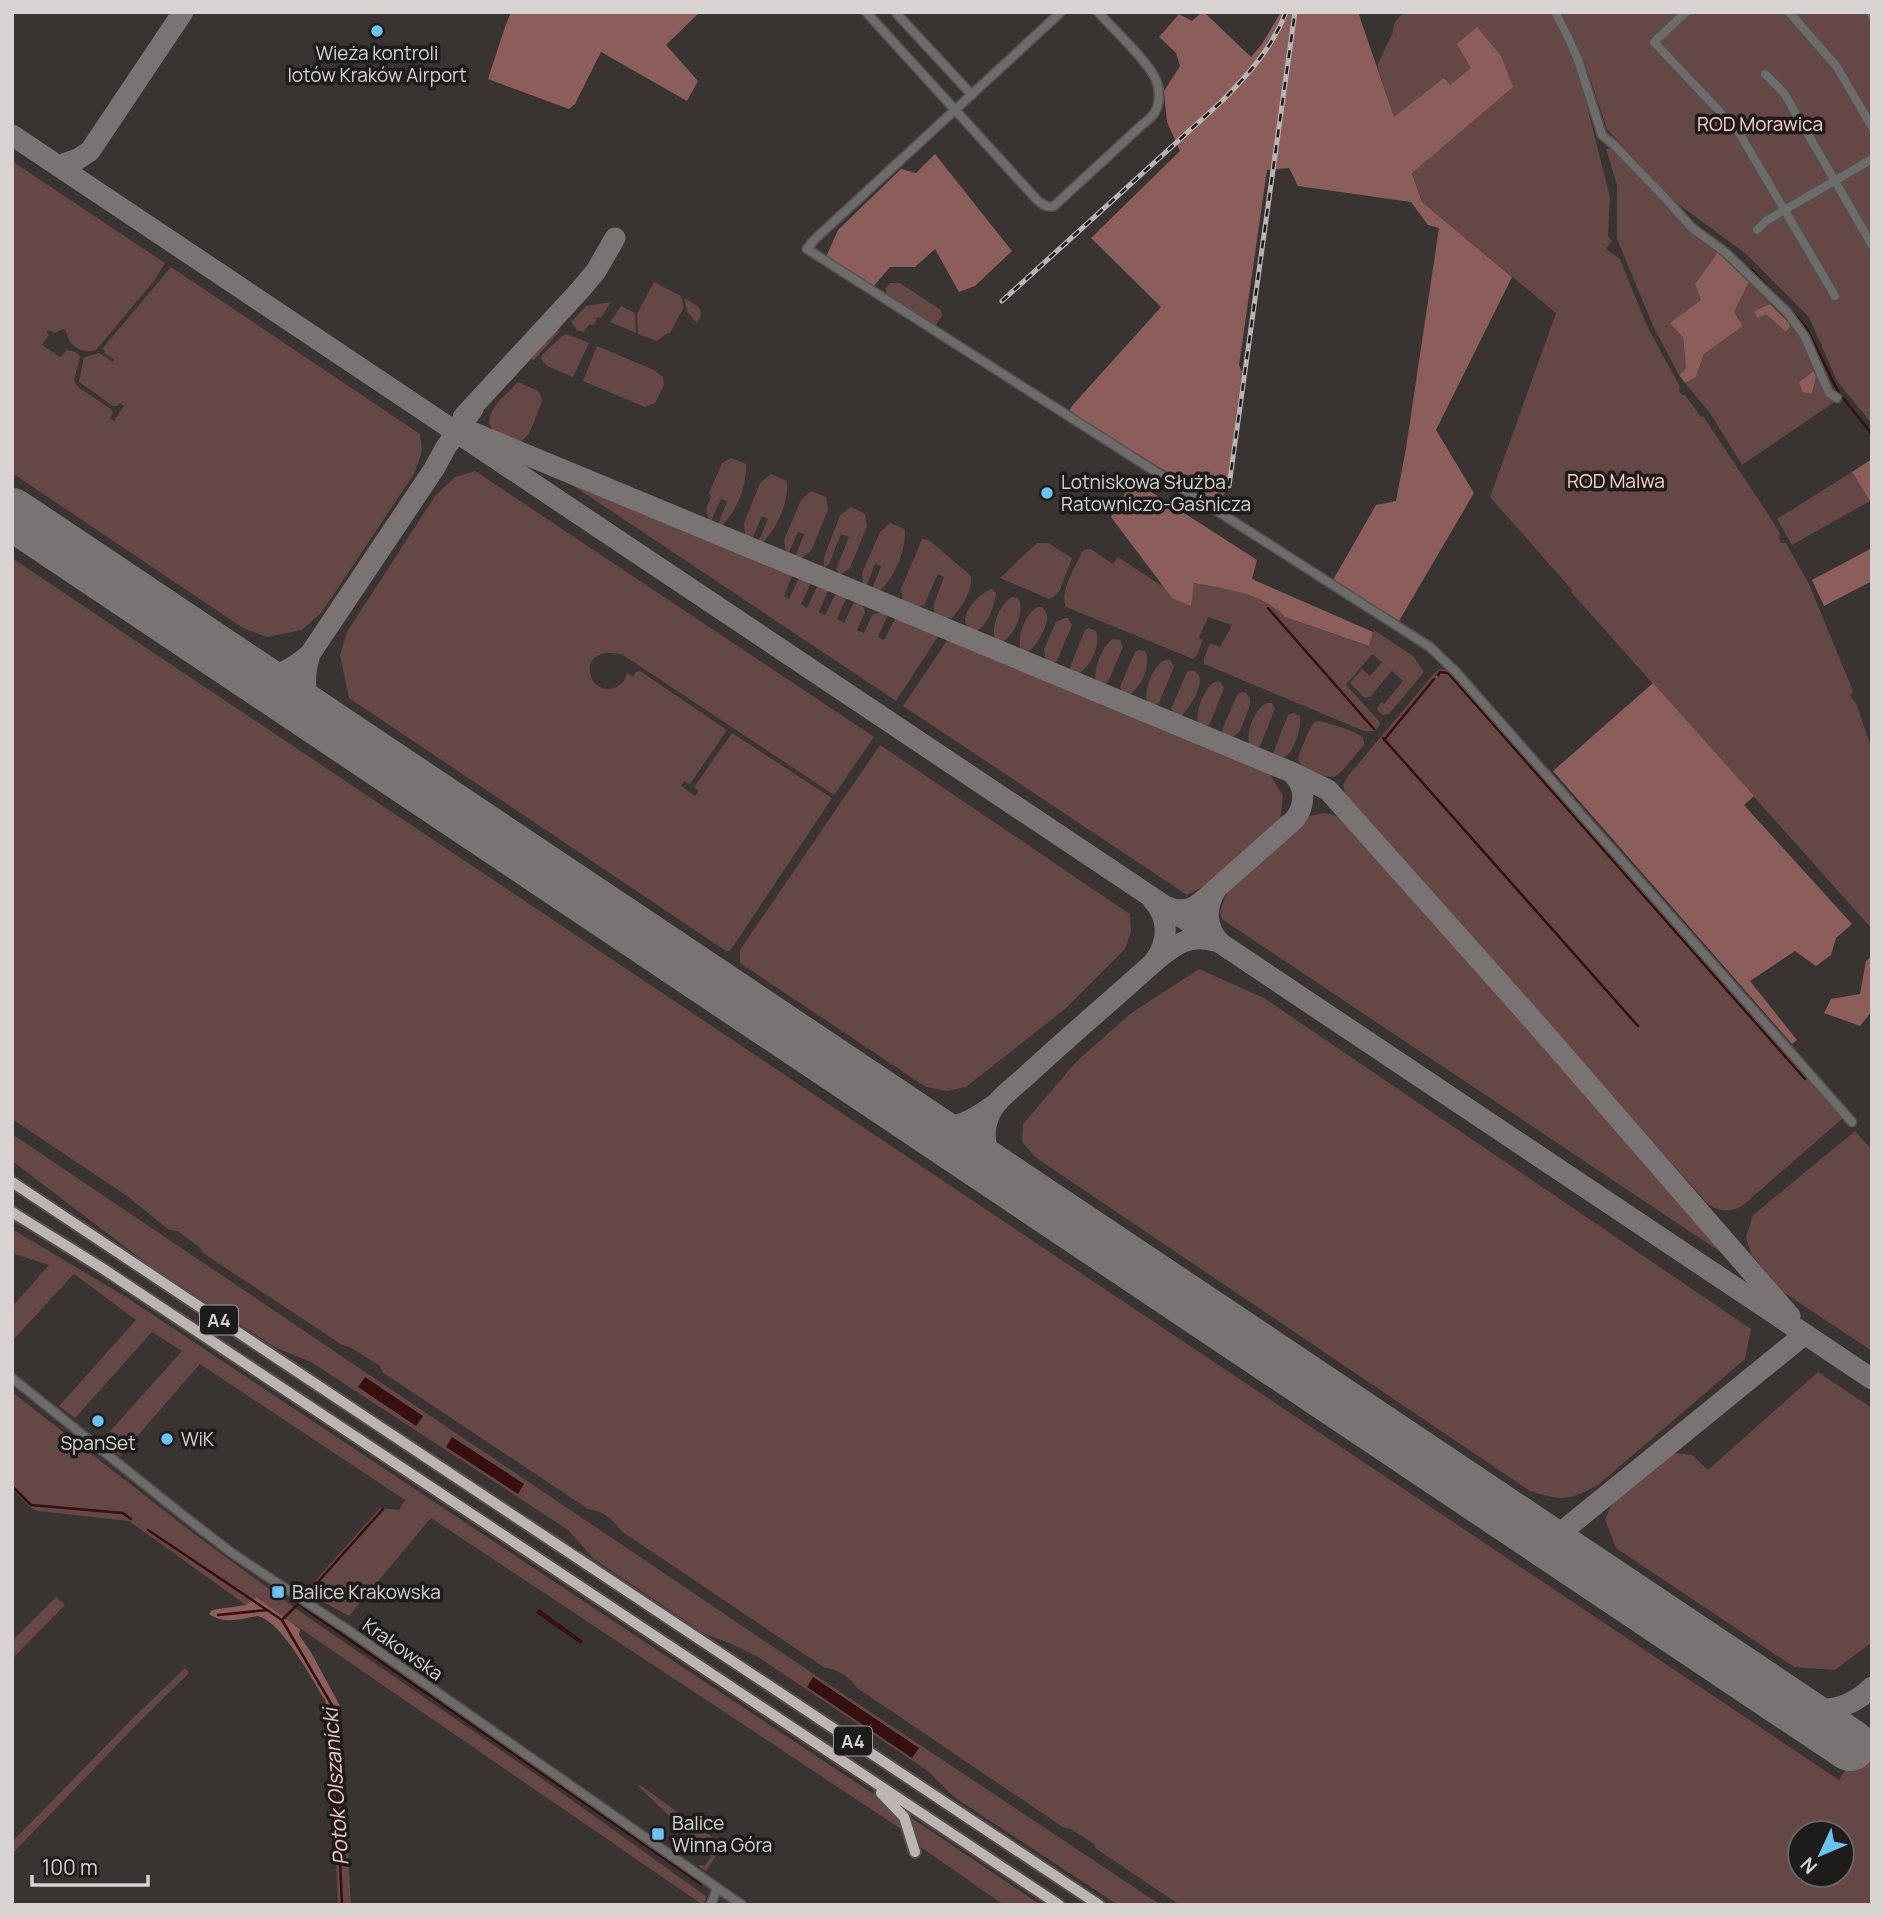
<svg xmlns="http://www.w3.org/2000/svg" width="1884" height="1917" font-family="Manrope,sans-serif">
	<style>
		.green { fill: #654745; fill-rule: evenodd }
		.forest { fill: #8b5e5b }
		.water { fill: #35100f }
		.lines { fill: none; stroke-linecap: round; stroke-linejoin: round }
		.stream { stroke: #35100f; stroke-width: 2.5 }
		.taxiway { stroke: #797473; stroke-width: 21 }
		.runway { stroke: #797473; stroke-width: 52 }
		.minor-casing { stroke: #56504f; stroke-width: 11 }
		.highway-casing { stroke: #56504f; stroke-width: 14 }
		.minor { stroke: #6e6b6b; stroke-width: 8 }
		.highway { stroke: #bdb5b4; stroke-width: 10 }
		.rail-casing { stroke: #b9b4b4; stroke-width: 5 }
		.rail { stroke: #1e1b1b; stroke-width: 2.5; stroke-dasharray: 8; stroke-linecap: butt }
		.poi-dot { fill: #6bc3f2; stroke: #1e1b1b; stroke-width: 2.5 }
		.labels { text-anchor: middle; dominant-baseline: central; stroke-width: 7; stroke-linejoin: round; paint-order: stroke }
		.shield { fill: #1e1b1b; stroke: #a09c9c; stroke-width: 2 }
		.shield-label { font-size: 18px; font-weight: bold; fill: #d8d3d3 }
		.poi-label { font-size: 19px; fill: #d8d3d3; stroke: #1e1b1b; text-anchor: start }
		.park-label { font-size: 19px; fill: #fecfcb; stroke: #1e1b1b }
		.street-label { font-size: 19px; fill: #d8d3d3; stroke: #1e1b1b }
		.water-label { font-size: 21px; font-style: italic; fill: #f7c8c5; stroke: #1e1b1b }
	</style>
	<rect width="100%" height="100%" fill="#393332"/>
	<path class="green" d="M 1406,12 L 1547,12 L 1552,16 L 1576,63 L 1610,197 L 1608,236 L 1612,241 L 1606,249 L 1620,259 L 1647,326 L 1680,387 L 1679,391 L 1682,395 L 1685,395 L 1701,417 L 1703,416 L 1770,517 L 1780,533 L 1779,538 L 1781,543 L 1786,543 L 1809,584 L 1853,691 L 1850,696 L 1856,703 L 1872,750 L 1872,929 L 1571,592 L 1572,590 L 1490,497 L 1556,313 L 1422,202 L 1377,66 L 1393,32 L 1394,24 L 1400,16 Z
		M 1558,12 L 1872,12 L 1872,424 L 1837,381 L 1809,317 L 1745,253 L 1674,201 L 1607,129 L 1585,63 Z
		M 1613,148 L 1718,252 L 1695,284 L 1702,300 L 1683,337 L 1686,368 L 1679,375 L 1654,328 L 1617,239 L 1617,185 L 1606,149 Z
		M 12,161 L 165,263 L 154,281 L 96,350 C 82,354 68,346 66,331 L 63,329 L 55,333 L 48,330 L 47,332 L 49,335 L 42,345 L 60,357 L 67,350 L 76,352 L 80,357 L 74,380 L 78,387 L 111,409 L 113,413 L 110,418 L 114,421 L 124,406 L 120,403 L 117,406 L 113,406 L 79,382 L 84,357 L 99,353 L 113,362 L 115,360 L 104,353 L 105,351 L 102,349 L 171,267 L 420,434 L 422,451 L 414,474 L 322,612 L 302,630 L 267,637 L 243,628 L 12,473 Z
		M 654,282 L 681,296 L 684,307 L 670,333 L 666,334 L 657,341 L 638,334 L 637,314 Z
		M 1749,282 L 1770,304 L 1754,311 L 1757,318 L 1766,313 L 1786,332 L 1791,325 L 1800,336 L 1814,371 L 1799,382 L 1812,394 L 1816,377 L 1828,396 L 1836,401 L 1742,465 L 1710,413 L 1685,383 L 1696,377 L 1704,354 L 1743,326 L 1734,312 Z
		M 891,283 L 900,283 L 941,310 L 942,316 L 935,326 L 887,295 L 885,288 Z
		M 684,298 C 696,305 707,308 697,323 L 687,312 Z
		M 611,302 L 601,318 L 597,317 L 594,325 L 589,324 L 584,332 L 575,330 L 576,328 L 571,322 L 586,306 Z
		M 621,306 L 635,313 L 636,333 L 610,322 Z
		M 556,329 L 560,331 L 534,360 L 532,359 L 532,355 Z
		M 566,334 L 589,343 L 573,377 L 547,366 L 541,359 L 542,355 L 562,336 Z
		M 597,346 L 654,370 L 663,377 L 664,385 L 655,403 L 645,407 L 583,381 Z
		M 518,382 L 538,391 L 541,397 L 542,402 L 529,434 L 519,443 C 512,440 500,437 494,431 C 478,416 507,393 518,382 Z
		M 731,458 L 746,464 C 747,485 737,512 721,526 L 718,525 L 727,501 L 721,499 L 711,521 L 709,521 L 706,509 L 711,497 L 709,493 L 722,463 Z
		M 475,471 L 874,737 L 834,795 L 623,655 C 607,650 584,654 591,676 C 594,690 613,693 622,683 C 625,681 626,676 627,673 L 633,677 L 636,672 L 640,671 L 727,730 L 690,784 L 684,781 L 681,786 L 695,796 L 699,791 L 694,787 L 732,733 L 832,798 L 730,951 L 726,951 L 349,698 L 340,655 L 347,632 L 435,496 L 455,477 Z
		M 1852,472 L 1870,501 L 1792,545 L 1777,519 Z
		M 771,474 L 787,481 C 789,502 777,529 762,543 L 759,540 L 768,519 L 762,516 L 753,537 L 750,539 L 745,536 L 744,523 L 760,483 Z
		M 560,477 L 791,574 L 792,576 L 784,596 L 789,599 L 799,578 L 809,581 L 810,585 L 801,604 L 807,608 L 817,587 L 821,586 L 827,589 L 828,591 L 819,612 L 825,615 L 835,595 L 838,593 L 846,596 L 846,599 L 837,619 L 844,623 L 853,604 L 856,601 L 862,603 L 865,612 L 857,630 L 864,633 L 872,615 L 882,612 L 886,613 L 887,617 L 878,637 L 884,640 L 896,617 L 939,635 L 896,701 Z
		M 811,491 L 826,497 L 828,510 L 811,551 L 800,559 L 796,558 L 797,552 L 804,534 L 798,532 L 789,552 L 786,553 L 784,540 L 801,500 Z
		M 851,507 L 865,514 L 867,526 L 850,568 L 840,575 L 836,569 L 849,537 L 841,534 L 829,564 L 824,567 L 824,557 L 840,515 Z
		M 890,523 L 905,529 C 906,551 895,578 878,592 L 874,591 L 873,587 L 881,566 L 875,564 L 867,585 L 863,585 L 862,573 L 880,532 Z
		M 922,539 L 929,540 L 971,576 C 973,590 962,607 952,618 L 942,619 L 935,616 L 933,606 L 944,577 L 938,574 L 924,605 L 915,607 L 903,602 L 901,589 Z
		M 1037,543 L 1048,543 L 1072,558 L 1059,592 L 1052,598 L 1049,599 L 1000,578 Z
		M 1091,549 L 1113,564 L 1118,557 L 1165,588 L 1172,598 L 1191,605 L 1193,583 C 1224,589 1263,593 1285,617 L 1368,646 L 1374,630 L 1413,656 L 1424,672 L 1389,714 L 1383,715 L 1377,709 L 1381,702 L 1384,704 L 1403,681 L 1392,671 L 1370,697 L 1365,698 L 1350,683 L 1362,669 L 1370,676 L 1382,662 L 1372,654 L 1346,685 L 1379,721 L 1380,725 L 1375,731 L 1364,731 L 1204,664 L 1204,658 L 1210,643 L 1220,647 L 1232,625 L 1208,617 L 1199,638 L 1203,640 L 1197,655 L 1193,659 L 1066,607 C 1059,592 1075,568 1081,554 L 1084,550 Z
		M 12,558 L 1839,1780 L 1872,1727 L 1872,1905 L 1180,1905 L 1095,1848 L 1094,1844 L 1071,1829 L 1063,1827 L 857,1688 C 851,1678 836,1668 825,1668 L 621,1531 C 616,1521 598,1508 588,1509 L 382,1372 L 380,1366 L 350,1347 L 342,1345 L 203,1253 L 200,1248 L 178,1231 L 169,1230 L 127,1196 L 12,1119 ZM 1800,1833 L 1842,1833 L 1842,1875 L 1800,1875 Z
		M 992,589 L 996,593 C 995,605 988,624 977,631 L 970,629 C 967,626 965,625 965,619 C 966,608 982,591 992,589 Z
		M 1012,597 L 1018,598 C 1026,611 1014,636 1001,643 L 995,641 C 991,627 999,604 1012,597 Z
		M 1038,607 L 1042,607 C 1045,611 1048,613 1047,618 C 1047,628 1035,649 1026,653 L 1021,651 C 1016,638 1025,613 1038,607 Z
		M 1065,618 L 1068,618 L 1072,625 L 1057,661 L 1051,664 L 1046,662 L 1044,649 L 1056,622 Z
		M 1089,628 L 1096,631 C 1101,645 1090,668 1077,675 L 1072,672 L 1070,667 L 1085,630 Z
		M 948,639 L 1270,774 L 1283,796 L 1280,821 L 1214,879 L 1203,887 L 1187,895 L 903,706 Z
		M 1113,639 L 1120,640 L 1123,647 L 1108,682 L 1102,685 L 1096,683 C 1093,670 1101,647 1113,639 Z
		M 1138,650 L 1145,651 C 1152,663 1141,690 1128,695 L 1123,694 L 1120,687 L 1135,652 Z
		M 1165,660 L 1170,660 L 1174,667 L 1159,703 L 1153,706 L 1147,704 C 1144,691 1152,666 1165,660 Z
		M 1439,669 L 1447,670 L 1843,1118 L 1742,1206 C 1729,1213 1719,1212 1707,1203 L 1345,794 L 1343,785 L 1348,776 L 1431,677 Z
		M 1191,670 L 1195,671 C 1198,674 1200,676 1200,681 C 1199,692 1188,712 1179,717 L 1174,715 L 1171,709 L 1187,672 Z
		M 1214,682 L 1220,681 L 1224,688 L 1210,724 L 1204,727 L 1198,724 C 1195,711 1204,689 1214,682 Z
		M 1242,692 L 1246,693 L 1250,698 L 1250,705 L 1240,731 L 1234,736 L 1225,736 L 1222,730 L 1237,695 Z
		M 1267,703 L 1272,703 L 1275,709 L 1260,746 L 1255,748 L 1249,746 C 1246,732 1254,709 1267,703 Z
		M 1294,713 L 1300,716 C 1302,725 1295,749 1287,755 C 1282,759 1281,758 1275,757 L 1273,753 L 1288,715 Z
		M 1316,721 C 1324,721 1359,732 1363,738 C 1364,740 1364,743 1364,745 L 1342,771 L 1334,777 C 1324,777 1303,772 1299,761 C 1297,755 1303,746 1305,740 C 1308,733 1310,726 1316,721 Z
		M 880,745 L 1130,914 L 1131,932 L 1125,949 L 1065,1009 L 966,1087 L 947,1091 L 926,1087 L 740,963 L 740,950 Z
		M 1324,813 C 1333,814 1342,818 1349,825 L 1725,1255 L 1222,919 L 1220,911 L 1231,883 L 1306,817 Z
		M 1199,969 L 1264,998 L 1751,1329 L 1745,1359 L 1598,1485 C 1569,1501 1561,1501 1530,1491 L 1035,1157 L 1022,1142 L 1023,1124 L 1076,1062 L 1130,1014 Z
		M 1855,1131 L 1872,1150 L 1872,1351 L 1783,1292 L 1751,1254 L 1746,1237 L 1753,1215 Z
		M 12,1134 L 839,1691 L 1161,1905 L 1118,1905 L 954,1797 L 928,1771 L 758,1657 L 732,1644 L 705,1634 L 594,1559 L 568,1530 L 311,1362 L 276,1348 L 149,1265 L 12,1161 Z
		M 12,1229 L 126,1297 L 887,1803 L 898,1820 L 901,1829 L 431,1518 L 349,1616 L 305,1592 L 380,1508 L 399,1510 L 405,1500 L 200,1364 L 120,1456 L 102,1440 L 182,1351 L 152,1332 L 75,1418 L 59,1406 L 136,1320 L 74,1274 L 12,1341 L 12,1307 L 49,1265 L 12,1253 Z
		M 1818,1372 L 1872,1408 L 1872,1642 L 1835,1670 L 1794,1667 L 1616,1548 L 1605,1520 L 1614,1497 L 1670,1452 L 1692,1455 L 1708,1470 Z
		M 12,1392 L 193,1533 L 309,1618 L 534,1773 L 707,1897 L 703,1905 L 256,1598 L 246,1605 L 129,1521 L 38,1511 L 31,1508 L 12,1489 Z
		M 56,1597 L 65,1605 L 12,1659 L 12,1641 Z
		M 185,1668 L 189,1673 L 140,1721 L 12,1854 L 12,1842 L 134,1717 Z
		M 329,1713 L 340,1714 L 351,1905 L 338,1905 Z
		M 640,1785 L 723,1845 L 706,1871 L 697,1865 L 705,1866 L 711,1856 L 638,1786 Z
		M 907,1815 L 1041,1905 L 1004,1905 L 919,1846 Z"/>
	<path class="forest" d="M 511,12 L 700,12 L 666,45 L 698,81 L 687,101 L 601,52 L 575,104 L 569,109 L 488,79 L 505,27 Z
		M 1202,12 L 1204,12 L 1251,57 L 1262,44 L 1281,12 L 1358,12 L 1394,117 L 1444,78 L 1450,85 L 1471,68 L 1457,44 L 1477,27 L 1501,56 L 1513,87 L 1412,173 L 1422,202 L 1512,277 L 1436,430 L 1474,493 L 1399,621 L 1333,580 L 1376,505 L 1396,501 L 1406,448 L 1439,228 L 1428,225 L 1411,202 L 1298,186 L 1289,168 L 1267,170 L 1239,365 L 1242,372 L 1226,492 L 1216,502 L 1069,412 L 1071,407 L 1161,307 L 1091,238 L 1180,151 L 1167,122 L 1164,91 L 1180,66 L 1176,53 L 1159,37 L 1179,14 L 1192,21 Z
		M 935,154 L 1012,251 L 975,286 L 959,292 L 935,249 L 915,267 L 890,267 L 874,286 L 826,257 L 838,230 L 901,169 L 916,173 Z
		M 1718,252 L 1749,282 L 1734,312 L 1743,326 L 1704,354 L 1696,377 L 1685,383 L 1679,375 L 1686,368 L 1683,337 L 1670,323 L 1701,300 L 1695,284 Z
		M 1770,304 L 1791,325 L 1786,332 L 1766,314 L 1757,318 L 1754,311 Z
		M 1814,371 L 1816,377 L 1812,394 L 1803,392 L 1799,382 Z
		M 1872,459 L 1872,500 L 1870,501 L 1852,472 Z
		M 1133,480 L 1257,560 L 1252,579 L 1373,632 L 1369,646 L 1285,617 C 1263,593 1224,589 1194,583 L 1191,606 L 1172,598 L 1111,517 Z
		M 1872,548 L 1872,581 L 1824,606 L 1812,580 Z
		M 1653,683 L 1754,796 L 1744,805 L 1852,924 L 1836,938 L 1831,955 L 1816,966 L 1795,951 L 1750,981 L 1797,1040 L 1792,1044 L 1553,771 Z
		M 1872,956 L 1872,1011 L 1860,1026 L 1824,1013 L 1831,999 L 1860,994 L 1866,961 Z
		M 256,1597 L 300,1629 L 299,1635 L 312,1654 L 340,1706 L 340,1714 L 329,1713 L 325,1700 C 311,1678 282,1622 258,1616 C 240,1619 225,1625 209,1614 L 212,1610 L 246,1605 Z"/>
	<path class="water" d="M 365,1377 L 423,1416 L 416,1426 L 358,1387 Z
		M 452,1437 L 524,1484 L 518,1494 L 446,1447 Z
		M 539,1609 L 583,1641 L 581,1644 L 536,1613 Z
		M 813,1677 L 919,1748 L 912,1758 L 807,1687 Z"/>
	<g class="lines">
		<path class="stream" d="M 1751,269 L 1806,327 L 1839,393
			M 1843,398 L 1872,434
			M 1268,608 L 1374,729
			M 1438,675 L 1440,672 L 1448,673 L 1805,1079
			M 1383,738 L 1638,1026
			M 1384,740 L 1434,679
			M 12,1486 L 31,1505 L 123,1513 L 131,1519
			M 148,1530 L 282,1620 L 333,1707 L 342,1905
			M 309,1592 L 383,1509
			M 218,1615 L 267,1610
			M 282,1620 L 298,1604 L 701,1884"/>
		<path class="taxiway" d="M 12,135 L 1872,1379
			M 58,166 L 78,159 L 90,151 L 183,12
			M 463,417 L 581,289 L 596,271 L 615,238
			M 474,433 L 1291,772 L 1328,790 L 1532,1019 L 1790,1316
			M 310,654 C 301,685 305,698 324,723
			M 233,662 C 268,679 280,680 310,654 L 434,469 L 446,447 L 473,409
			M 1217,888 L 1295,819 C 1306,804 1306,785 1291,772
			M 1152,899 C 1170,918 1169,943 1153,963 C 1172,947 1188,933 1214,941
			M 1165,906 C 1190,917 1200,903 1217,888 C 1205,906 1205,927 1220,943
			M 916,1118 C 920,1121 926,1125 931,1126 C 954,1132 976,1118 994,1105
			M 1006,1178 C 990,1161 979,1139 989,1116 C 995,1100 1013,1088 1025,1077 C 1067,1038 1111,1001 1153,963
			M 1548,1543 L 1805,1334
			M 1778,1697 C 1810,1716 1845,1714 1872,1687"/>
		<path class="runway" d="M 12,514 L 1850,1745"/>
		<defs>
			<path id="minor" d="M 866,12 L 1038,201 C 1044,205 1047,208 1054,206 L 1143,124 C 1147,121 1152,117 1155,112 C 1160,103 1160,89 1156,80 C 1149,62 1112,28 1098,12
				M 1061,12 L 814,240 L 807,249 L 1430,647 L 1455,671 L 1852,1122
				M 1555,12 L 1568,37 L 1578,60 L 1602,135 L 1613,144 L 1665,198 L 1692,228 L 1725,252 L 1787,312 L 1805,337 L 1829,393 L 1837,398
				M 1686,12 L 1654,42 L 1738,131 L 1835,296
				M 1789,12 L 1837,67 L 1872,127
				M 1870,12 L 1872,16
				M 897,14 L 972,95
				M 1765,74 L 1784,93 L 1872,245
				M 1757,230 L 1766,221 L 1872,159
				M 12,1378 L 184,1516 L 232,1553 L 348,1630 L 742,1905
				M 711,1905 L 717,1888"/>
			<path id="highway" d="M 12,1182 L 1099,1905
				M 12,1212 L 102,1268 L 1059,1905
				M 881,1793 L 904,1817 L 915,1852"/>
		</defs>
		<use href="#minor" class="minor-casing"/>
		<use href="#highway" class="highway-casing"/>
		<use href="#minor" class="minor"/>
		<use href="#highway" class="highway"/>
		<defs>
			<path id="rail" d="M 1002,301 L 1222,101 C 1247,76 1273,47 1286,12
				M 1229,486 L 1295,12"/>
		</defs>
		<use href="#rail" class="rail-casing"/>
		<use href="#rail" class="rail"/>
	</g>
	<g class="poi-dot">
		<circle cx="377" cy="31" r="7"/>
		<circle cx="1047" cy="493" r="7"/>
		<circle cx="98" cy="1421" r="7"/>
		<circle cx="167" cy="1439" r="7"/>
		<rect x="271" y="1585" width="14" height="14" rx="3.5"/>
		<rect x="651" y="1827" width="14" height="14" rx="3.5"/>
	</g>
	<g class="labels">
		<g class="shield">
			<rect x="200" y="1305.5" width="38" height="29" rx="5"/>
			<rect x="834" y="1726.5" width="38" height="29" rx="5"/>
		</g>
		<g class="shield-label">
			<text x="219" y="1320">A4</text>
			<text x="853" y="1741">A4</text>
		</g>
		<g class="poi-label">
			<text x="377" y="53" text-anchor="middle">Wieża kontroli<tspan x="377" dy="22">lotów Kraków Airport</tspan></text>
			<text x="1061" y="482">Lotniskowa Służba<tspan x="1061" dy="22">Ratowniczo-Gaśnicza</tspan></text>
			<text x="181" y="1439">WiK</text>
			<text x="98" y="1443" text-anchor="middle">SpanSet</text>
			<text x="292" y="1592">Balice Krakowska</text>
			<text x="672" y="1823">Balice<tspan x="672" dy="22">Winna Góra</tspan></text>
		</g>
		<g class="park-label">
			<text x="1760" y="124">ROD Morawica</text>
			<text x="1616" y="481">ROD Malwa</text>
		</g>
		<g class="street-label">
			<text transform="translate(403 1649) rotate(35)">Krakowska</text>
		</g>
		<g class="water-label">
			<text transform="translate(335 1787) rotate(-94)">Potok Olszanicki</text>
		</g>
	</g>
	<rect width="1884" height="1917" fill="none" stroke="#d8d3d3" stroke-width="28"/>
	<g transform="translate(1821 1854) rotate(226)"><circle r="33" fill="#1e1b1b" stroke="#686565" stroke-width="2"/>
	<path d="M0-5L12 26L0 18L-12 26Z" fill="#6bc3f2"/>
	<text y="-10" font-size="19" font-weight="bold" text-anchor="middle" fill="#d8d3d3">N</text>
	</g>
	<path d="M32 1875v10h116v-10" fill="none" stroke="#d8d3d3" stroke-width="3.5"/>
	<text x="42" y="1875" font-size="21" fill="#d8d3d3" stroke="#1e1b1b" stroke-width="5" paint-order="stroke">100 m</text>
</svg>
